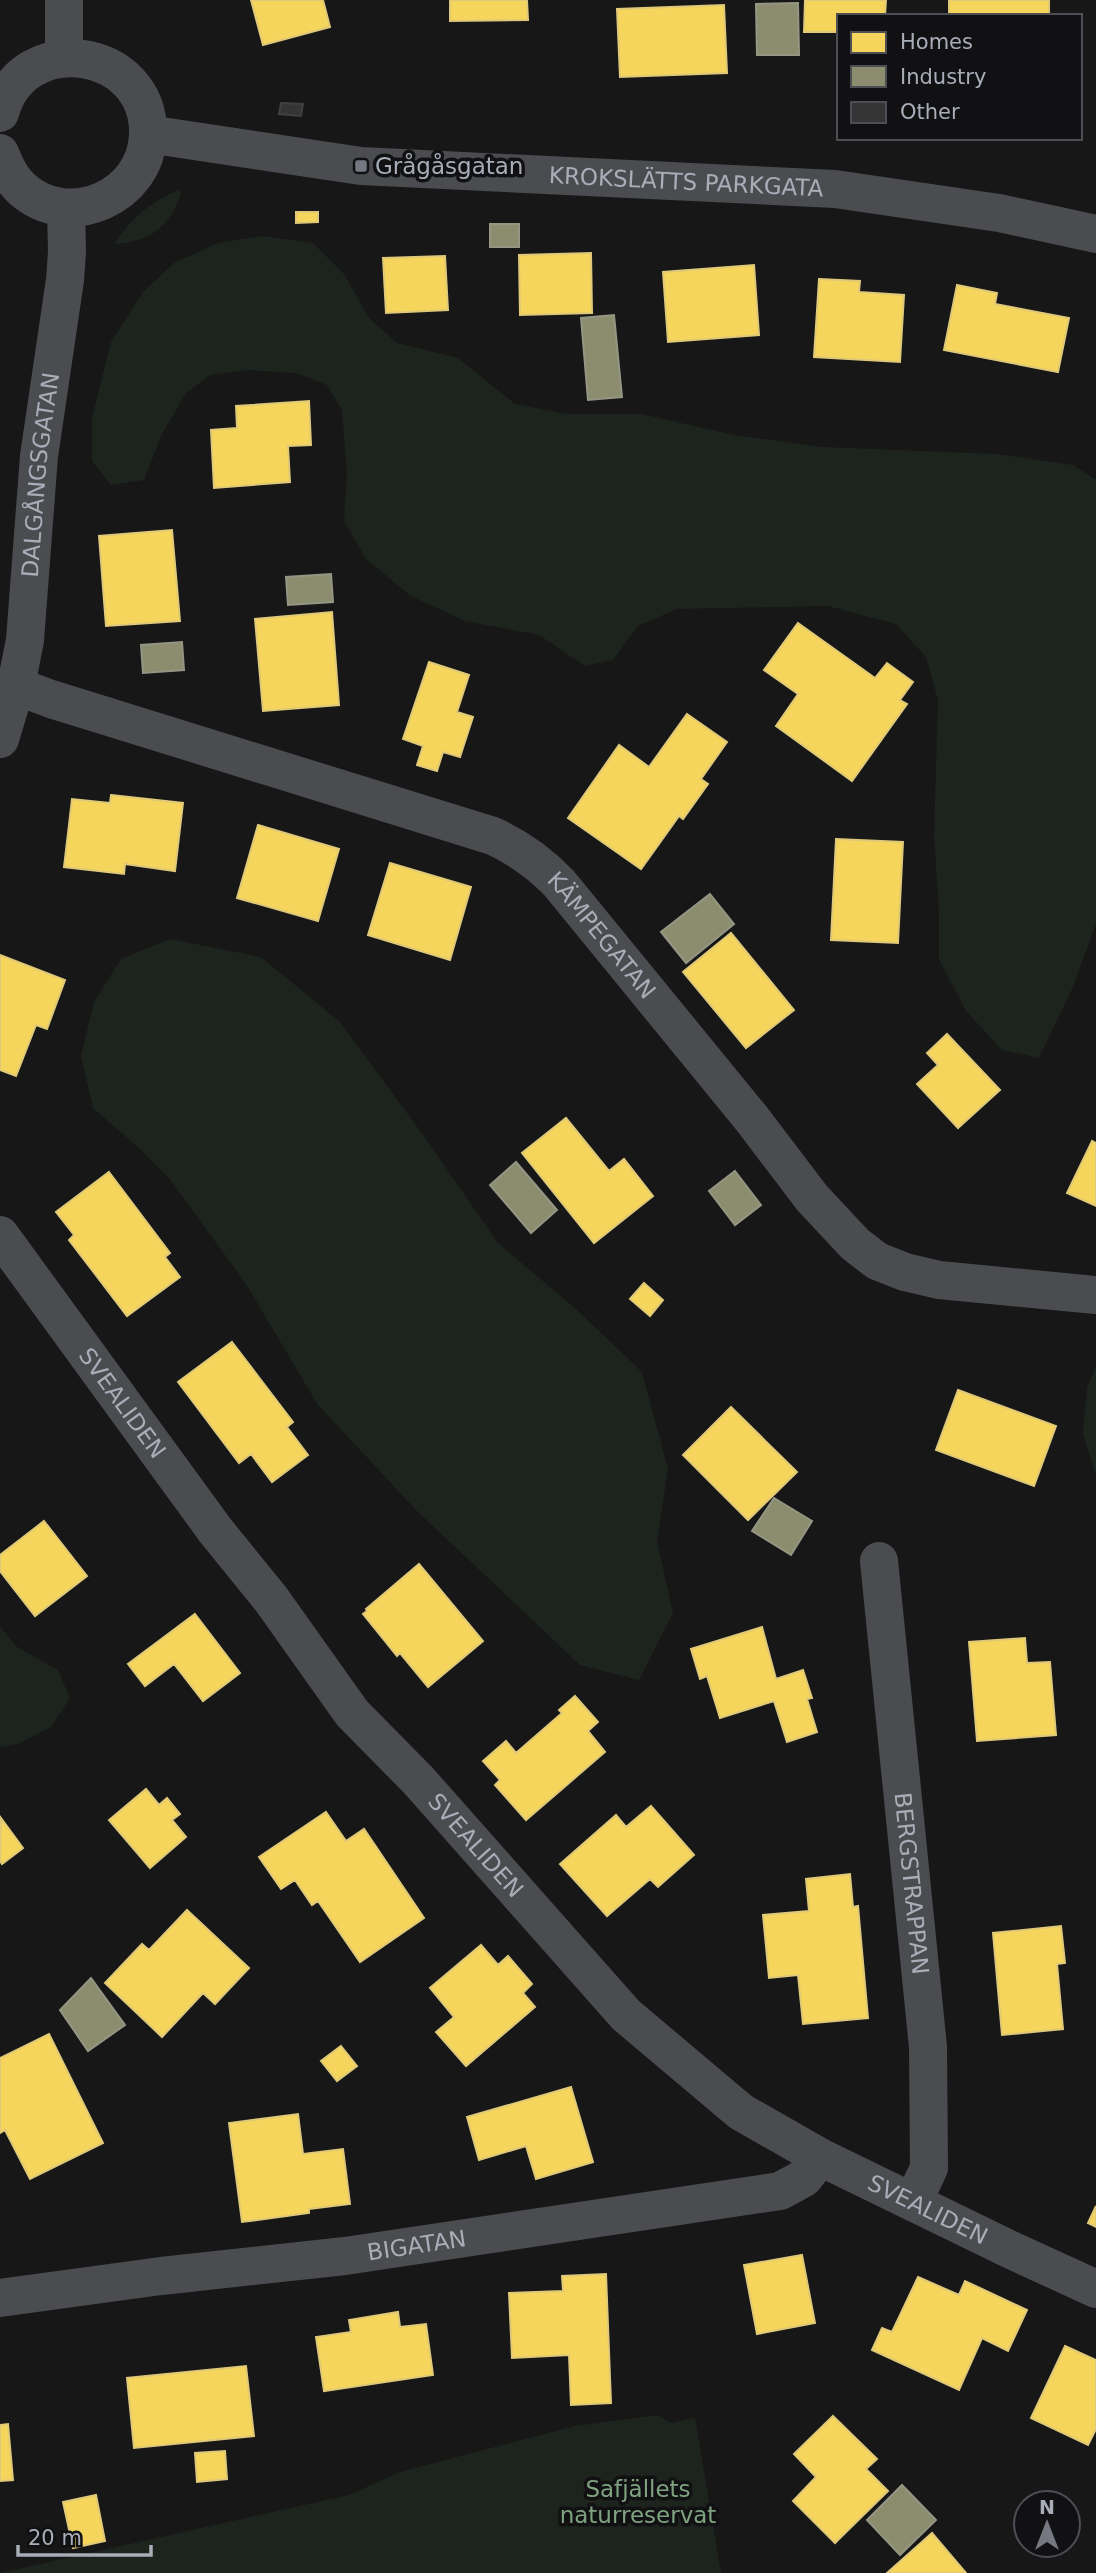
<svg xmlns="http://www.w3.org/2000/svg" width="1096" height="2573" font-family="'DejaVu Sans',sans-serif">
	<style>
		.green { fill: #1d241e }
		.homes { fill: #f6d55c; stroke: #dfc978; stroke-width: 2 }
		.industry { fill: #8c8c6e; stroke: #949684; stroke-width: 2 }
		.building { fill: #353536; stroke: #3f4043; stroke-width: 2 }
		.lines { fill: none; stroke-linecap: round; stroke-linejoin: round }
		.minor { stroke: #4b4c50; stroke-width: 38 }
		.poi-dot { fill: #757880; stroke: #111113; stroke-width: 2.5 }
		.labels { text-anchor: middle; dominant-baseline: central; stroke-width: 7; stroke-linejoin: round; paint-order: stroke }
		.poi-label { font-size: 23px; fill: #a8adb8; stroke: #111113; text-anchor: start }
		.street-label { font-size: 23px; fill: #a8adb8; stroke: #111113 }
		.park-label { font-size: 23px; fill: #7fa381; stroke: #111113 }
	</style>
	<rect width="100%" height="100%" fill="#171717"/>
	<path class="green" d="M 179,190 L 181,193 C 171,227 149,242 114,244 C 130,219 151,201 179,190 Z
		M 263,236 L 313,243 L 344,274 L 369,318 L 397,343 L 458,358 L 515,404 L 567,414 L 642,414 L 734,435 L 822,447 L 997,454 L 1073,465 L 1096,480 L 1096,924 L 1072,989 L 1039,1058 L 1002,1050 L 966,1011 L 939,959 L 939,911 L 934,836 L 938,700 L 926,657 L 896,624 L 828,606 L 677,609 L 638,626 L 613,660 L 585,666 L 539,635 L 465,621 L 411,596 L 366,559 L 344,521 L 347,473 L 342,410 L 327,385 L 296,373 L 248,370 L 210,375 L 186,393 L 162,434 L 144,480 L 111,485 L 92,461 L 92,418 L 111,342 L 143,292 L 174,263 L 218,243 Z
		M 170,939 L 261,957 L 340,1022 L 421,1132 L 498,1243 L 577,1310 L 642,1372 L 668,1469 L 657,1541 L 673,1613 L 639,1680 L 580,1665 L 417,1511 L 318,1405 L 244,1281 L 169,1178 L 140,1149 L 93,1108 L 81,1056 L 94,1002 L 121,959 Z
		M 1096,1367 L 1096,1476 L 1083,1434 L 1087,1387 Z
		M 0,1627 L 17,1647 L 58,1670 L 70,1698 L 51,1727 L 18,1744 L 0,1747 Z
		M 657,2415 L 671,2423 L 695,2418 L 721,2573 L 0,2573 L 349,2495 L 400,2472 L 575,2426 Z"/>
	<path class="homes" d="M 251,0 L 323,0 L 330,27 L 263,45 Z
		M 450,0 L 527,0 L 528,20 L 450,21 Z
		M 805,0 L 886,0 L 885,16 L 839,16 L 839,32 L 804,32 Z
		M 949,0 L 1049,0 L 1049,16 L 949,16 Z
		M 724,5 L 727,73 L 620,77 L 617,9 Z
		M 296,212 L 318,212 L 318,222 L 296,223 Z
		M 591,253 L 592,313 L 520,315 L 519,255 Z
		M 445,256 L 448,310 L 386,313 L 383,258 Z
		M 754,265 L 759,335 L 668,342 L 663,272 Z
		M 819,279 L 860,281 L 859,292 L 904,295 L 900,362 L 814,357 Z
		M 957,285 L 997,293 L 995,304 L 1069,318 L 1058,372 L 944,350 Z
		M 309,401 L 311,445 L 288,446 L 290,482 L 214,488 L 211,430 L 237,428 L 236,406 Z
		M 172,530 L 180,621 L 106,626 L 99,536 Z
		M 332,612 L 339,705 L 263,711 L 255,619 Z
		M 798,623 L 875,678 L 887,663 L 913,682 L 900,700 L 907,704 L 852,781 L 776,726 L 798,694 L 764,670 Z
		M 429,662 L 469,675 L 457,712 L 473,717 L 460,757 L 443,752 L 437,771 L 417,765 L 423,746 L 403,739 Z
		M 687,714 L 727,742 L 701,779 L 708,784 L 683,819 L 679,816 L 641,869 L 568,818 L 619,745 L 649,767 Z
		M 111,795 L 183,803 L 175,871 L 125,864 L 124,874 L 64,867 L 72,799 L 110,803 Z
		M 258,825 L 339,849 L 318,921 L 237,898 Z
		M 836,839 L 903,842 L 898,943 L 831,940 Z
		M 390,863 L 471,887 L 450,960 L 368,935 Z
		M 731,933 L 794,1010 L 746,1048 L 683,972 Z
		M 0,955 L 65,980 L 47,1029 L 36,1025 L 16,1076 L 0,1070 Z
		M 947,1034 L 1000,1090 L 958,1128 L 917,1084 L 938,1065 L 927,1053 Z
		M 566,1118 L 609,1171 L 624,1159 L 653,1196 L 594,1243 L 522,1153 Z
		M 1092,1141 L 1096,1143 L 1096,1206 L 1067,1193 Z
		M 109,1172 L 170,1253 L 165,1257 L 180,1277 L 127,1316 L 69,1240 L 74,1235 L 56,1212 Z
		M 644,1283 L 663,1300 L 650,1316 L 630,1299 Z
		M 232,1342 L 293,1422 L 287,1427 L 308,1455 L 272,1482 L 251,1454 L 239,1463 L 178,1382 Z
		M 958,1390 L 1056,1426 L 1034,1486 L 936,1450 Z
		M 731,1407 L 797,1472 L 748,1520 L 683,1455 Z
		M 44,1521 L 87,1576 L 35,1616 L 0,1571 L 0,1555 Z
		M 419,1564 L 483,1641 L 428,1687 L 400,1653 L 397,1656 L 363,1614 L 367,1611 L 366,1609 Z
		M 195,1614 L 240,1673 L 203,1701 L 174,1664 L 145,1686 L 128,1664 Z
		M 762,1627 L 776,1679 L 803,1670 L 812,1698 L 807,1699 L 817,1732 L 787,1742 L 774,1701 L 720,1718 L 707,1676 L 700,1679 L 691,1649 Z
		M 1025,1638 L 1027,1663 L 1050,1662 L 1056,1735 L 977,1741 L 969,1642 Z
		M 575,1696 L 598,1722 L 588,1731 L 605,1752 L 526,1820 L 495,1785 L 500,1780 L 483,1761 L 506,1741 L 516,1753 L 562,1713 L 559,1710 Z
		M 146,1789 L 159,1805 L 167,1798 L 180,1814 L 172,1820 L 186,1837 L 150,1868 L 109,1820 Z
		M 651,1806 L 694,1855 L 658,1887 L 650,1879 L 607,1916 L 560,1864 L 616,1815 L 626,1827 Z
		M 326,1812 L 346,1841 L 364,1829 L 424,1918 L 360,1962 L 318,1901 L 312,1905 L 295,1880 L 281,1889 L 259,1857 Z
		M 1,1818 L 23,1848 L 2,1864 L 0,1861 Z
		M 850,1874 L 853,1907 L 858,1906 L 868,2018 L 803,2024 L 798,1975 L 769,1978 L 763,1915 L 809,1911 L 806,1879 Z
		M 187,1910 L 249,1968 L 215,2004 L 203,1993 L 162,2037 L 105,1983 L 142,1944 L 149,1950 Z
		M 1061,1926 L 1065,1963 L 1057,1964 L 1063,2029 L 1002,2035 L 993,1933 Z
		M 481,1945 L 498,1965 L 508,1956 L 532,1984 L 523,1993 L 535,2007 L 466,2066 L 436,2032 L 454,2017 L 430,1988 Z
		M 49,2034 L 103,2143 L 30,2179 L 5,2130 L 0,2133 L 0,2058 Z
		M 341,2046 L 357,2066 L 337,2081 L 321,2061 Z
		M 571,2087 L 593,2162 L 536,2179 L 526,2146 L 479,2160 L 467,2117 Z
		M 298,2114 L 303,2154 L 343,2149 L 350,2204 L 309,2209 L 309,2213 L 242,2222 L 229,2123 Z
		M 1096,2206 L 1096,2227 L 1088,2223 Z
		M 802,2255 L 815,2323 L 757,2334 L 744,2265 Z
		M 606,2274 L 611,2403 L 571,2405 L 569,2355 L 512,2358 L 509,2293 L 563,2291 L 562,2276 Z
		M 918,2277 L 959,2295 L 965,2281 L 1027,2310 L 1008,2351 L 982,2338 L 959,2390 L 872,2350 L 882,2328 L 892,2332 Z
		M 398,2312 L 400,2327 L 426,2324 L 433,2375 L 324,2391 L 316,2337 L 351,2332 L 349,2320 Z
		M 1065,2346 L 1096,2360 L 1096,2429 L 1088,2445 L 1031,2418 Z
		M 246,2366 L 254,2436 L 134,2448 L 127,2378 Z
		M 833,2416 L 877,2459 L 866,2469 L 888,2491 L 835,2543 L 793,2501 L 816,2477 L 794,2454 Z
		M 8,2424 L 13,2480 L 0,2481 L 0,2425 Z
		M 225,2451 L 227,2479 L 197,2482 L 195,2453 Z
		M 96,2495 L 105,2541 L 73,2548 L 63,2502 Z
		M 932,2533 L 966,2573 L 887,2573 Z"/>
	<path class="industry" d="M 798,3 L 799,55 L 757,55 L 756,4 Z
		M 490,224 L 519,224 L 519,247 L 490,247 Z
		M 614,315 L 622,397 L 588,400 L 581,318 Z
		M 331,574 L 333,602 L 288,605 L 286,577 Z
		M 182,642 L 184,670 L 143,673 L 141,645 Z
		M 710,894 L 734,924 L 686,963 L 661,932 Z
		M 516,1162 L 557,1210 L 531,1233 L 490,1185 Z
		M 735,1171 L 761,1205 L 735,1225 L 709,1191 Z
		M 774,1498 L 812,1521 L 791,1555 L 752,1531 Z
		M 91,1978 L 125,2025 L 88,2051 L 60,2010 Z
		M 902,2485 L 936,2520 L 900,2555 L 867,2520 Z"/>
	<path class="building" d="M 281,103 L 303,104 L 301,116 L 279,114 Z"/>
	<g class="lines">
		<g class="minor">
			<path d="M 64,57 L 64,0"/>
			<path d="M 0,113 C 22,28 151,47 148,135 C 146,197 69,231 22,189 C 11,179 5,166 0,153"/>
			<path id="s1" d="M 148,134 L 361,166 L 835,189 L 999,213 L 1096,234"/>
			<path id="s2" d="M 16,686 L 51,699 L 493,836 C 519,848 539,862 559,883 L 752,1119 L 812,1198 L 855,1244 L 877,1261 L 905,1272 L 939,1280 L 1096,1295"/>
			<path id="s3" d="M 0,739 L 16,686 L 25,640 L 39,456 L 65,280 L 67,252 L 66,208"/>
			<path id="s4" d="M 0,1235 L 215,1530 L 271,1599 L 352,1713 L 418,1780 L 626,2015 L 741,2112 L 820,2157 L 1009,2249 L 1096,2289"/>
			<path id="s5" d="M 879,1561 L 928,2047 L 929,2168 L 913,2202"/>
			<path id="s6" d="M 0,2298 L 161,2276 L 345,2256 L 780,2191 L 804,2178 L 820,2157"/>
		</g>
	</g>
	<rect class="poi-dot" x="354" y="159" width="14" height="14" rx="3.5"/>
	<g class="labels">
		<g class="poi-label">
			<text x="375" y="166">Grågåsgatan</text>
		</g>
		<g class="street-label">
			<text stroke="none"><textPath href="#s1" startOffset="541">KROKSLÄTTS PARKGATA</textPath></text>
			<text stroke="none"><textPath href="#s3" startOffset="268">DALGÅNGSGATAN</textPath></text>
			<text stroke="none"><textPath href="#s2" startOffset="649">KÄMPEGATAN</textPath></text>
			<text stroke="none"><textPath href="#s4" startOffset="208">SVEALIDEN</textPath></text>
			<text stroke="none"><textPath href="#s4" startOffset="775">SVEALIDEN</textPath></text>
			<text stroke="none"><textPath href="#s5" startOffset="324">BERGSTRAPPAN</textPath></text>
			<text stroke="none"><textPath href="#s4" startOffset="1363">SVEALIDEN</textPath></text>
			<text stroke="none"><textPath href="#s6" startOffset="420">BIGATAN</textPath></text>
		</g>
		<g class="park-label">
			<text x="638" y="2489">Safjällets<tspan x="638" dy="26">naturreservat</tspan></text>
		</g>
	</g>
	<rect x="837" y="14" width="245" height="126" fill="#111113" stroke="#4d4f55" stroke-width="2"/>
	<rect x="851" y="32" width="35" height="21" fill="#f6d55c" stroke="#4d4f55" stroke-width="2"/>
	<text x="900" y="49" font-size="21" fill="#a8adb8">Homes</text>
	<rect x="851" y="66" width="35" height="21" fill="#8c8c6e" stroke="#4d4f55" stroke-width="2"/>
	<text x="900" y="84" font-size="21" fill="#a8adb8">Industry</text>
	<rect x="851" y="102" width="35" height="21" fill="#353536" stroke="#4d4f55" stroke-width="2"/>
	<text x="900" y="119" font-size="21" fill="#a8adb8">Other</text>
	<g transform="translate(1047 2524)"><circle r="33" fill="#111113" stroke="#4d4f55" stroke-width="2"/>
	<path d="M0-5L12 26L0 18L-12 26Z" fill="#757880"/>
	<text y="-10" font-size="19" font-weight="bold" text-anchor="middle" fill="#a8adb8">N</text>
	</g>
	<path d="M18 2545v10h133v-10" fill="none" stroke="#a8adb8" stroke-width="3.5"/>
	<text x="28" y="2545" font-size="21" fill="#a8adb8" stroke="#111113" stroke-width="5" paint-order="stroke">20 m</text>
</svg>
